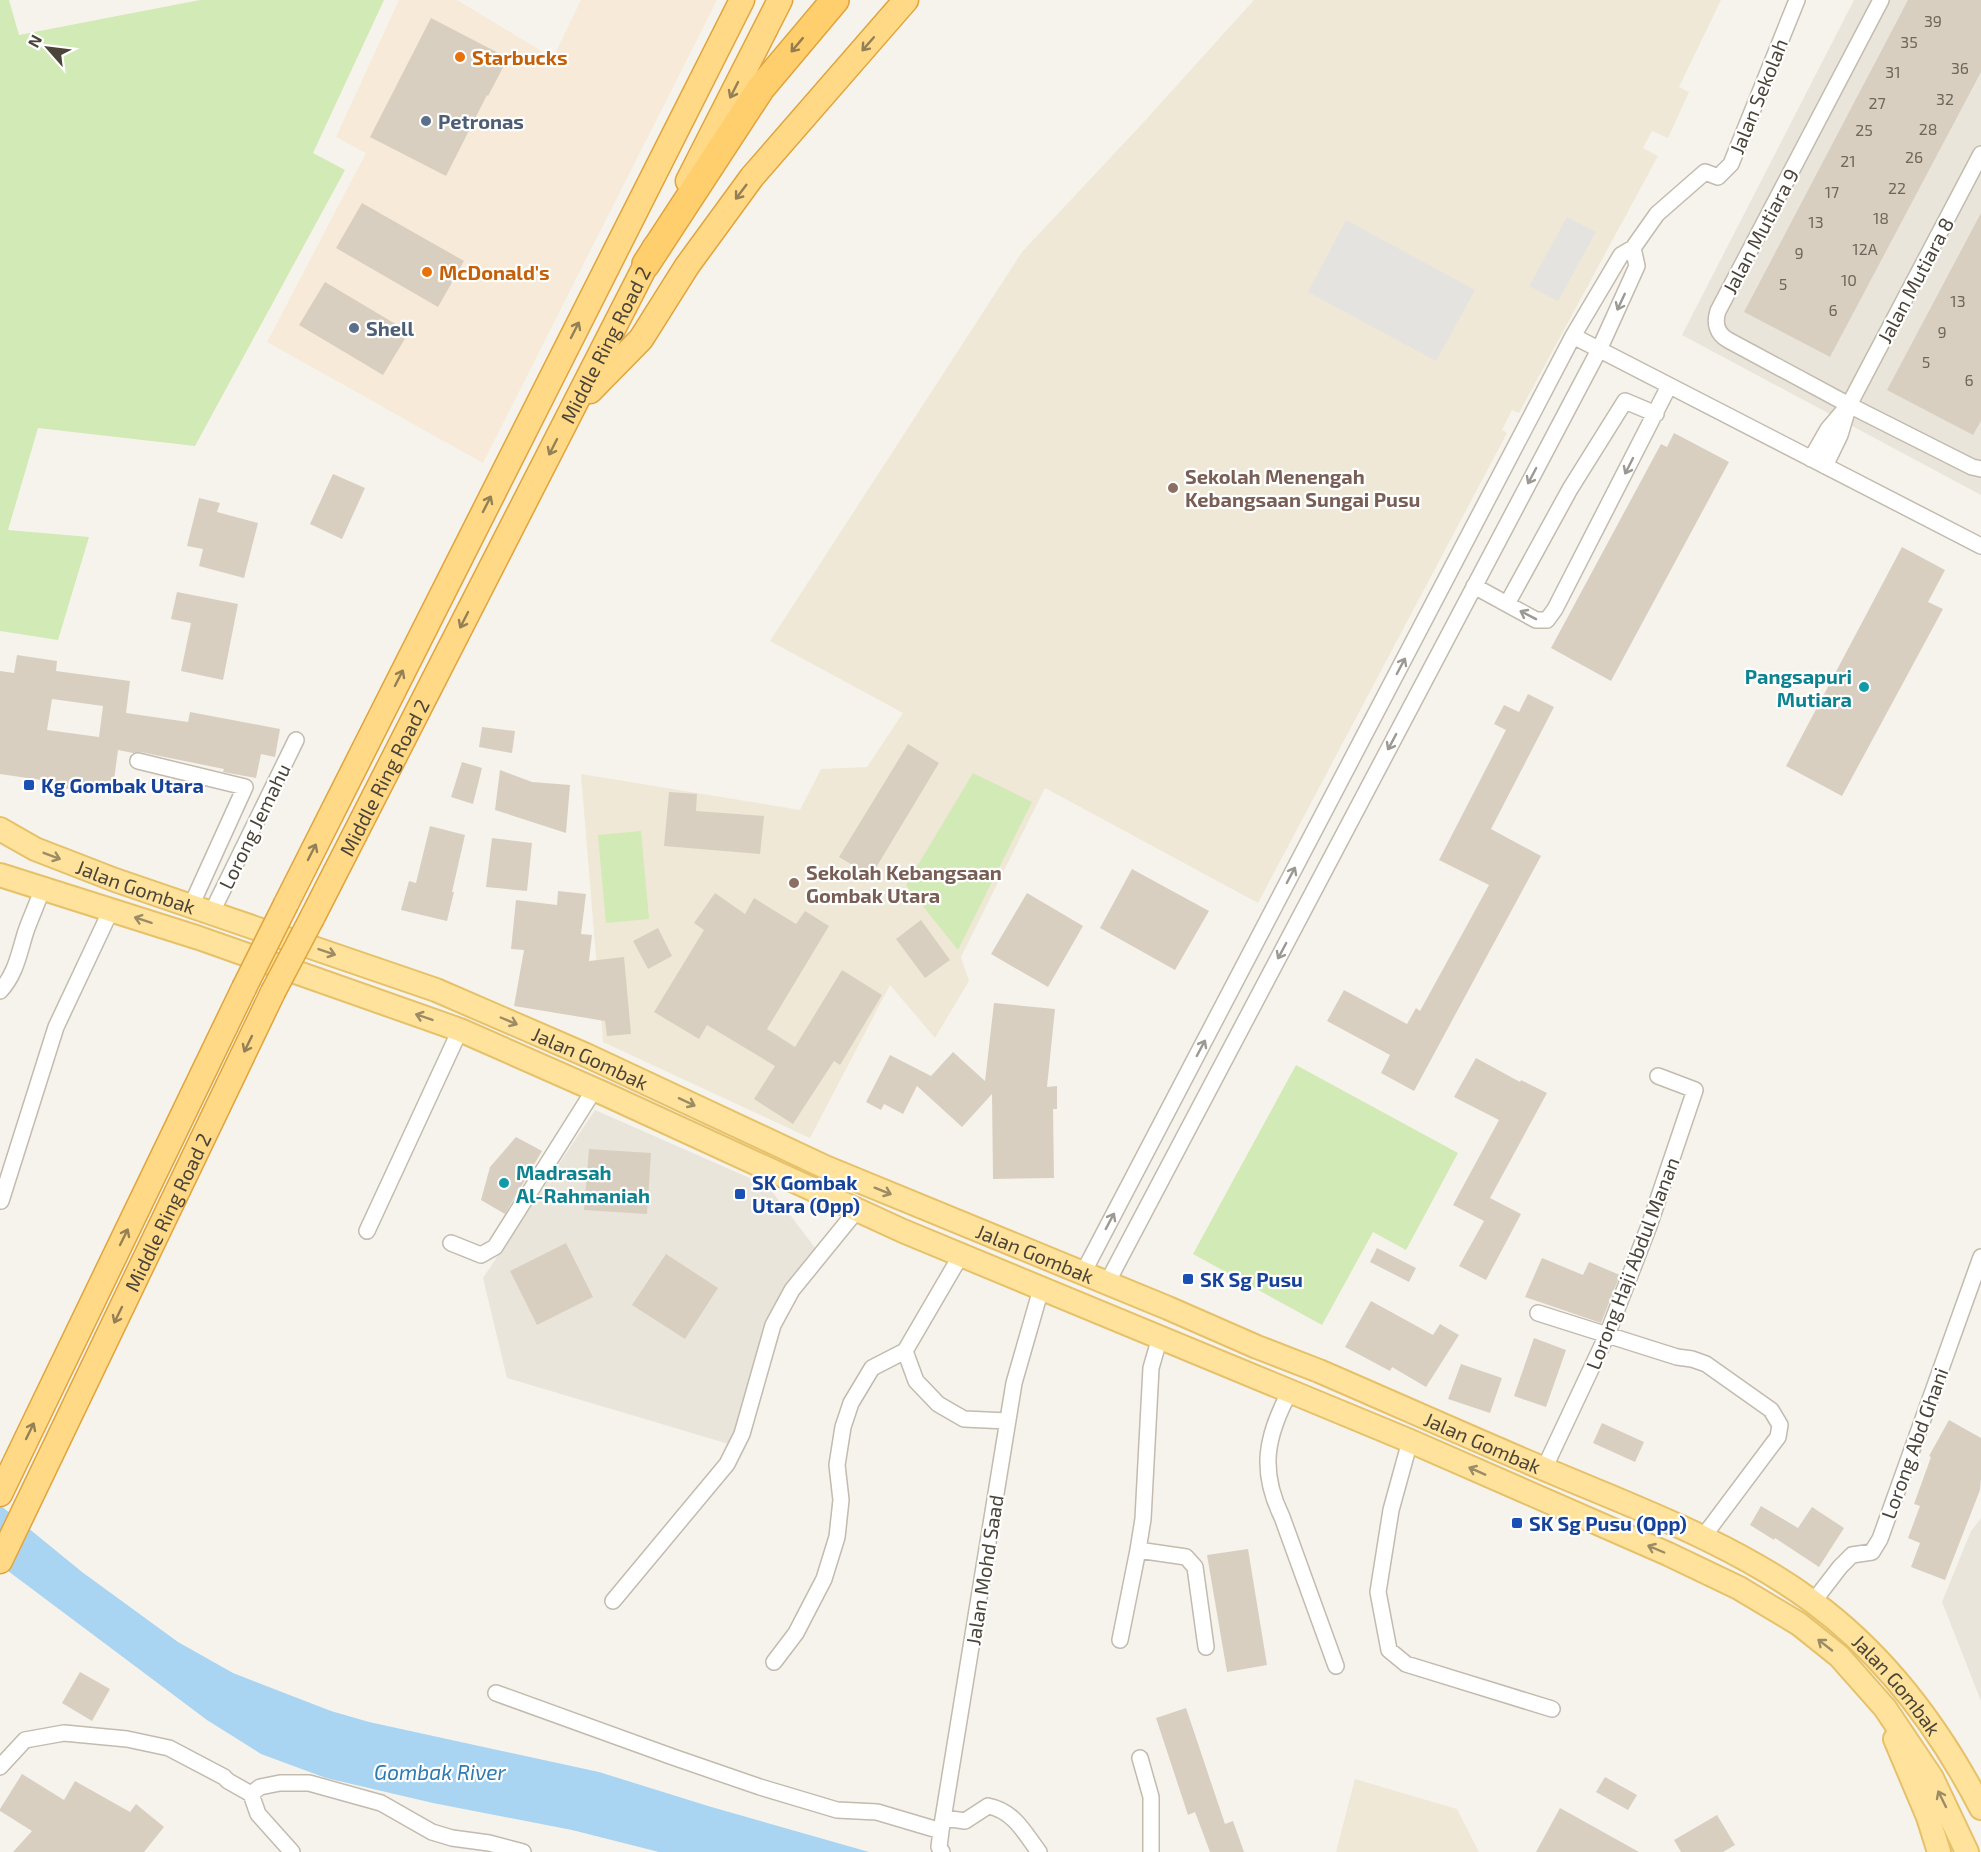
<svg xmlns="http://www.w3.org/2000/svg" width="1981" height="1852" font-family="'Exo 2',sans-serif">
	<style>
		.residential { fill: #eae5da }
		.commercial { fill: #f7ead8 }
		.education { fill: #efe8d6 }
		.green { fill: #d2eab5 }
		.parking { fill: #e5e3e0 }
		.water { fill: #a9d4f2 }
		.building { fill: #d8cfc1; fill-rule: evenodd }
		.lines { fill: none; stroke-linecap: round; stroke-linejoin: round }
		.minor-casing { stroke: #c2bbae; stroke-width: 18 }
		.primary-casing { stroke: #e6c16a; stroke-width: 26 }
		.trunk-casing { stroke: #e0a43c; stroke-width: 27 }
		.motorway-casing { stroke: #e0a43c; stroke-width: 30 }
		.minor { stroke: #fff; stroke-width: 15 }
		.primary { stroke: #ffe39c; stroke-width: 22 }
		.trunk { stroke: #ffd985; stroke-width: 24 }
		.motorway { stroke: #ffcf6e; stroke-width: 27 }
		.trunk-bridge-casing { stroke: #e0a43c; stroke-width: 27; stroke-linecap: butt }
		.trunk-bridge { stroke: #ffd985; stroke-width: 24 }
		.oneway { stroke: #938057 }
		.oneway2 { stroke: #937c4e }
		.oneway3 { stroke: #9c9892 }
		.oneway4 { stroke: #9c8c66 }
		.food-dot { fill: #e8710a; stroke: #fff; stroke-width: 2 }
		.service-dot { fill: #5c6f8a; stroke: #fff; stroke-width: 2 }
		.education-dot { fill: #8d6e63; stroke: #fff; stroke-width: 2 }
		.culture-dot { fill: #0f9aa8; stroke: #fff; stroke-width: 2 }
		.transit-dot { fill: #1a4fb4; stroke: #fff; stroke-width: 2 }
		.labels { text-anchor: middle; dominant-baseline: central; stroke-width: 4.5; stroke-linejoin: round; paint-order: stroke }
		.number-label { font-size: 16px; fill: #6e675b }
		.food-label { font-size: 20px; font-weight: bold; fill: #c56008; stroke: #fff; text-anchor: start }
		.street-label { font-size: 20px; fill: #4b4439; stroke: #fff }
		.service-label { font-size: 20px; font-weight: bold; fill: #4e5e75; stroke: #fff; text-anchor: start }
		.education-label { font-size: 20px; font-weight: bold; fill: #785e54; stroke: #fff; text-anchor: start }
		.culture-label { font-size: 20px; font-weight: bold; fill: #0d838f; stroke: #fff; text-anchor: end }
		.transit-label { font-size: 20px; font-weight: bold; fill: #164399; stroke: #fff; text-anchor: start }
		.water-label { font-size: 21px; font-style: italic; fill: #2e7ab2; stroke: #fff }
	</style>
	<rect width="100%" height="100%" fill="#f6f3ec"/>
	<path class="residential" d="M 1854,0 L 1981,0 L 1981,495 L 1682,335 Z
		M 595,1110 L 768,1186 L 816,1249 L 772,1316 L 732,1445 L 507,1378 L 483,1278 Z
		M 1981,1518 L 1981,1701 L 1942,1602 L 1971,1531 Z"/>
	<path class="commercial" d="M 399,0 L 457,0 L 553,58 L 581,0 L 717,0 L 483,463 L 267,342 L 366,153 L 336,137 Z"/>
	<path class="education" d="M 1254,0 L 1721,0 L 1679,87 L 1689,92 L 1668,138 L 1652,131 L 1643,148 L 1658,156 L 1519,413 L 1512,410 L 1502,430 L 1507,433 L 1258,903 L 1045,788 L 961,957 L 969,981 L 935,1038 L 890,985 L 810,1138 L 603,1042 L 581,774 L 800,810 L 821,769 L 867,767 L 903,713 L 770,641 L 1022,252 L 1141,125 Z
		M 1355,1779 L 1457,1809 L 1479,1852 L 1336,1852 Z"/>
	<path class="green" d="M 0,0 L 9,0 L 19,35 L 200,0 L 384,0 L 313,153 L 345,170 L 195,446 L 38,428 L 8,530 L 89,537 L 58,640 L 0,631 Z
		M 973,773 L 1032,802 L 958,950 L 906,885 Z
		M 641,831 L 649,919 L 606,923 L 598,835 Z
		M 1296,1065 L 1458,1153 L 1406,1250 L 1373,1232 L 1322,1325 L 1193,1254 Z"/>
	<path class="parking" d="M 1567,217 L 1596,232 L 1558,301 L 1529,286 Z
		M 1346,220 L 1475,290 L 1436,361 L 1308,292 Z"/>
	<path class="water" d="M 0,1505 L 82,1572 L 178,1642 L 233,1673 L 331,1711 L 369,1722 L 599,1772 L 708,1806 L 869,1852 L 659,1852 L 572,1830 L 433,1803 L 326,1778 L 261,1754 L 207,1720 L 0,1565 Z"/>
	<path class="building" d="M 1908,0 L 1981,0 L 1981,72 L 1830,357 L 1744,312 Z
		M 431,18 L 508,58 L 488,96 L 487,95 L 446,176 L 370,137 Z
		M 362,203 L 464,261 L 438,307 L 336,248 Z
		M 1981,213 L 1981,421 L 1973,435 L 1887,390 Z
		M 325,282 L 409,332 L 383,375 L 299,325 Z
		M 1674,433 L 1729,462 L 1611,681 L 1551,648 L 1661,444 L 1667,447 Z
		M 333,474 L 365,488 L 342,539 L 310,524 Z
		M 199,498 L 220,503 L 217,512 L 258,523 L 244,578 L 199,566 L 203,549 L 187,546 Z
		M 1902,547 L 1945,570 L 1928,602 L 1943,609 L 1842,796 L 1786,766 Z
		M 177,592 L 238,604 L 223,680 L 181,671 L 191,623 L 171,619 Z
		M 17,655 L 57,661 L 56,671 L 130,681 L 126,713 L 188,722 L 190,712 L 280,729 L 275,757 L 261,754 L 256,778 L 223,772 L 224,769 L 140,752 L 133,753 L 118,750 L 112,795 L 61,788 L 62,783 L 0,774 L 0,671 L 14,673 ZM 52,699 L 103,706 L 99,737 L 47,730 Z
		M 1528,694 L 1554,707 L 1491,829 L 1541,856 L 1414,1091 L 1381,1073 L 1390,1055 L 1327,1021 L 1344,990 L 1407,1024 L 1416,1008 L 1420,1011 L 1489,885 L 1439,860 L 1506,730 L 1494,724 L 1504,705 L 1519,712 Z
		M 482,727 L 515,731 L 512,753 L 479,747 Z
		M 908,744 L 939,763 L 871,876 L 839,857 Z
		M 462,762 L 482,768 L 473,804 L 451,797 Z
		M 500,770 L 532,782 L 570,785 L 566,833 L 495,810 Z
		M 669,792 L 697,794 L 696,811 L 764,816 L 760,854 L 664,846 Z
		M 430,826 L 465,835 L 452,892 L 454,892 L 447,921 L 401,910 L 409,881 L 416,883 Z
		M 492,838 L 532,843 L 527,891 L 486,887 Z
		M 1132,869 L 1209,911 L 1175,970 L 1100,928 Z
		M 558,891 L 586,894 L 581,934 L 592,935 L 589,961 L 624,957 L 631,1034 L 607,1036 L 605,1021 L 514,1006 L 524,950 L 511,949 L 516,900 L 557,905 Z
		M 715,893 L 745,914 L 754,898 L 796,924 L 805,911 L 829,926 L 767,1029 L 795,1047 L 842,970 L 882,995 L 840,1065 L 834,1061 L 793,1124 L 754,1099 L 775,1066 L 707,1025 L 699,1039 L 654,1012 L 704,930 L 694,923 Z
		M 1027,893 L 1083,926 L 1048,987 L 991,954 Z
		M 921,920 L 950,960 L 925,978 L 896,939 Z
		M 658,928 L 672,956 L 648,969 L 633,941 Z
		M 994,1003 L 1055,1009 L 1047,1087 L 1057,1086 L 1057,1109 L 1053,1109 L 1054,1178 L 993,1179 L 992,1094 L 962,1127 L 917,1086 L 903,1114 L 884,1104 L 881,1110 L 866,1102 L 890,1055 L 931,1076 L 953,1052 L 985,1081 Z
		M 1476,1058 L 1520,1082 L 1521,1080 L 1547,1093 L 1490,1198 L 1521,1214 L 1486,1280 L 1459,1266 L 1484,1221 L 1453,1205 L 1499,1120 L 1454,1097 Z
		M 516,1137 L 542,1151 L 505,1214 L 481,1200 L 490,1167 Z
		M 589,1149 L 651,1153 L 647,1214 L 584,1210 Z
		M 566,1243 L 593,1297 L 537,1325 L 510,1271 Z
		M 1377,1248 L 1416,1268 L 1409,1282 L 1370,1262 Z
		M 666,1254 L 718,1288 L 685,1339 L 632,1305 Z
		M 1542,1258 L 1583,1275 L 1589,1262 L 1620,1275 L 1601,1323 L 1525,1297 Z
		M 1371,1301 L 1433,1335 L 1440,1324 L 1459,1335 L 1426,1387 L 1392,1367 L 1390,1371 L 1345,1347 Z
		M 1534,1338 L 1566,1350 L 1546,1407 L 1514,1396 Z
		M 1461,1364 L 1502,1378 L 1490,1413 L 1448,1399 Z
		M 1949,1420 L 1981,1438 L 1981,1479 L 1980,1490 L 1945,1580 L 1911,1567 L 1920,1543 L 1908,1538 L 1920,1506 L 1914,1504 L 1931,1457 L 1929,1456 Z
		M 1602,1423 L 1644,1442 L 1635,1462 L 1593,1443 Z
		M 1761,1506 L 1798,1528 L 1812,1507 L 1844,1528 L 1819,1567 L 1775,1538 L 1774,1540 L 1750,1525 Z
		M 1248,1549 L 1267,1665 L 1227,1672 L 1207,1555 Z
		M 80,1672 L 110,1689 L 92,1721 L 62,1703 Z
		M 1186,1708 L 1225,1824 L 1233,1821 L 1244,1852 L 1210,1852 L 1195,1812 L 1188,1815 L 1156,1718 Z
		M 22,1774 L 64,1800 L 75,1781 L 130,1812 L 136,1804 L 164,1827 L 144,1852 L 13,1852 L 32,1831 L 0,1811 L 0,1809 Z
		M 1605,1777 L 1637,1795 L 1628,1810 L 1596,1792 Z
		M 1560,1808 L 1639,1852 L 1536,1852 Z
		M 1717,1815 L 1735,1845 L 1723,1852 L 1681,1852 L 1674,1840 Z"/>
	<g class="lines">
		<defs>
			<path id="minor" d="M 1881,0 L 1718,311 C 1714,323 1717,334 1728,340 L 1849,405 L 1972,467 L 1981,469
				M 1573,336 L 1981,546
				M 1811,459 L 1828,429 L 1845,409
				M 1825,466 L 1840,435 L 1849,405 L 1981,154
				M 1474,586 L 1536,620 L 1547,620 L 1555,609 L 1669,386
				M 1507,604 L 1570,489 L 1625,401 L 1656,414
				M 138,761 L 245,787 L 191,906
				M 212,912 L 296,740
				M 0,991 C 16,974 19,953 26,931 C 31,917 38,902 43,887
				M 1,1201 L 56,1027 L 111,910
				M 367,1231 L 460,1030
				M 451,1243 L 481,1255 L 495,1247 L 594,1090
				M 1083,1273 L 1573,336 L 1621,255 L 1633,248 L 1657,214 L 1705,172 L 1718,177 L 1731,164 L 1797,0
				M 1107,1283 L 1599,350 L 1637,266 L 1633,248
				M 1538,1313 L 1677,1357 L 1692,1359 L 1706,1364 L 1771,1410 L 1780,1425 L 1778,1437 L 1703,1537
				M 1160,1337 L 1151,1368 L 1143,1519 L 1138,1550 L 1186,1557 L 1195,1567 L 1206,1647
				M 905,1351 L 916,1381 L 938,1404 L 964,1419 L 1008,1421
				M 1290,1391 C 1266,1436 1259,1470 1282,1517 L 1336,1666
				M 1410,1441 L 1391,1510 L 1378,1592 L 1389,1650 L 1406,1664 L 1552,1709
				M 1544,1469 L 1607,1335 L 1649,1226 L 1695,1090 L 1658,1076
				M 613,1601 L 727,1464 L 742,1434 L 773,1325 L 792,1290 L 857,1210
				M 1813,1602 L 1840,1567 L 1852,1555 L 1872,1552 L 1880,1539 L 1981,1257
				M 1120,1640 L 1138,1550
				M 774,1662 L 796,1633 L 824,1579 L 837,1537 L 841,1500 L 837,1465 L 843,1427 L 851,1403 L 872,1368 L 905,1351 L 961,1255
				M 496,1693 L 673,1757 L 760,1787 L 837,1810 L 877,1812 L 941,1831
				M 1140,1758 L 1151,1797 L 1151,1852
				M 0,1767 L 25,1740 L 64,1733 L 127,1739 L 169,1748 L 224,1777 L 228,1781 L 251,1794 L 258,1814 L 292,1852
				M 251,1794 L 260,1787 L 280,1783 L 309,1783 L 381,1803 L 432,1832 L 452,1838 L 489,1843 L 523,1852
				M 944,1818 L 965,1821 L 988,1806 C 1014,1811 1024,1832 1039,1852
				M 942,1852 L 939,1847 L 941,1831 L 1014,1383 L 1041,1289"/>
			<g id="primary">
				<path id="s1" d="M 0,829 L 35,849 L 115,880 L 436,990 L 586,1055 L 825,1167 L 1168,1308 L 1257,1347 L 1319,1371 C 1400,1406 1480,1442 1561,1476 C 1647,1512 1737,1546 1813,1602 C 1885,1655 1940,1729 1981,1808"/>
				<path d="M 0,875 L 199,938 L 460,1030 L 605,1094 L 903,1231 L 1410,1441 L 1668,1554 L 1739,1588 L 1799,1624 L 1839,1656 L 1885,1708 L 1932,1778 L 1967,1852"/>
				<path d="M 1895,1739 L 1928,1817 L 1939,1852"/>
			</g>
			<g id="trunk">
				<path d="M 688,181 L 780,0"/>
				<path d="M 590,391 L 641,339 L 687,266 L 752,177 L 906,0"/>
				<path d="M 286,904 L 742,0"/>
				<path id="s2" d="M 312,918 L 655,247"/>
				<path d="M 0,1494 L 244,988"/>
				<path id="s3" d="M 0,1561 L 273,992"/>
			</g>
			<path id="motorway" d="M 646,264 L 761,88 L 835,0"/>
		</defs>
		<use href="#minor" class="minor-casing"/>
		<use href="#primary" class="primary-casing"/>
		<use href="#trunk" class="trunk-casing"/>
		<use href="#motorway" class="motorway-casing"/>
		<use href="#minor" class="minor"/>
		<use href="#primary" class="primary"/>
		<use href="#trunk" class="trunk"/>
		<use href="#motorway" class="motorway"/>
		<defs>
			<path id="trunk-bridge" d="M 244,988 L 286,904
				M 273,992 L 312,918"/>
		</defs>
		<use href="#trunk-bridge" class="trunk-bridge-casing"/>
		<use href="#trunk-bridge" class="trunk-bridge"/>
	</g>
	<defs><path id="oneway-shaft" d="M-6 0H5M1.5-3L5.5 0L1.5 3" fill="none" stroke-width="1.6" stroke-linecap="round" stroke-linejoin="round" transform="scale(1.5)"/></defs>
	<g class="oneway">
		<use href="#oneway-shaft" transform="translate(868 44) rotate(131)"/>
		<use href="#oneway-shaft" transform="translate(734 90) rotate(117)"/>
		<use href="#oneway-shaft" transform="translate(741 192) rotate(127)"/>
		<use href="#oneway-shaft" transform="translate(575 330) rotate(-63)"/>
		<use href="#oneway-shaft" transform="translate(553 447) rotate(117)"/>
		<use href="#oneway-shaft" transform="translate(487 504) rotate(-63)"/>
		<use href="#oneway-shaft" transform="translate(464 620) rotate(117)"/>
		<use href="#oneway-shaft" transform="translate(399 678) rotate(-63)"/>
		<use href="#oneway-shaft" transform="translate(312 852) rotate(-63)"/>
		<use href="#oneway-shaft" transform="translate(248 1044) rotate(116)"/>
		<use href="#oneway-shaft" transform="translate(124 1237) rotate(-64)"/>
		<use href="#oneway-shaft" transform="translate(118 1315) rotate(116)"/>
		<use href="#oneway-shaft" transform="translate(30 1431) rotate(-64)"/>
	</g>
	<use class="oneway2" href="#oneway-shaft" transform="translate(797 45) rotate(130)"/>
	<g class="oneway3">
		<use href="#oneway-shaft" transform="translate(1621 302) rotate(115)"/>
		<use href="#oneway-shaft" transform="translate(1629 466) rotate(117)"/>
		<use href="#oneway-shaft" transform="translate(1532 476) rotate(118)"/>
		<use href="#oneway-shaft" transform="translate(1528 615) rotate(-153)"/>
		<use href="#oneway-shaft" transform="translate(1401 666) rotate(-62)"/>
		<use href="#oneway-shaft" transform="translate(1392 742) rotate(118)"/>
		<use href="#oneway-shaft" transform="translate(1291 875) rotate(-62)"/>
		<use href="#oneway-shaft" transform="translate(1282 951) rotate(118)"/>
		<use href="#oneway-shaft" transform="translate(1201 1048) rotate(-62)"/>
		<use href="#oneway-shaft" transform="translate(1110 1221) rotate(-62)"/>
	</g>
	<g class="oneway4">
		<use href="#oneway-shaft" transform="translate(52 856) rotate(21)"/>
		<use href="#oneway-shaft" transform="translate(143 920) rotate(-162)"/>
		<use href="#oneway-shaft" transform="translate(327 952) rotate(19)"/>
		<use href="#oneway-shaft" transform="translate(424 1017) rotate(-161)"/>
		<use href="#oneway-shaft" transform="translate(509 1021) rotate(23)"/>
		<use href="#oneway-shaft" transform="translate(687 1102) rotate(25)"/>
		<use href="#oneway-shaft" transform="translate(883 1191) rotate(22)"/>
		<use href="#oneway-shaft" transform="translate(1477 1471) rotate(-156)"/>
		<use href="#oneway-shaft" transform="translate(1656 1549) rotate(-157)"/>
		<use href="#oneway-shaft" transform="translate(1825 1645) rotate(-142)"/>
		<use href="#oneway-shaft" transform="translate(1942 1799) rotate(-116)"/>
	</g>
	<g class="food-dot">
		<circle cx="460" cy="57" r="6"/>
		<circle cx="427" cy="272" r="6"/>
	</g>
	<g class="service-dot">
		<circle cx="426" cy="121" r="6"/>
		<circle cx="354" cy="328" r="6"/>
	</g>
	<g class="education-dot">
		<circle cx="1173" cy="488" r="6"/>
		<circle cx="794" cy="883" r="6"/>
	</g>
	<g class="culture-dot">
		<circle cx="1864" cy="687" r="6"/>
		<circle cx="504" cy="1183" r="6"/>
	</g>
	<g class="transit-dot">
		<rect x="23" y="779" width="12" height="12" rx="3"/>
		<rect x="734" y="1188" width="12" height="12" rx="3"/>
		<rect x="1182" y="1273" width="12" height="12" rx="3"/>
		<rect x="1511" y="1517" width="12" height="12" rx="3"/>
	</g>
	<g class="labels">
		<g class="number-label">
			<text x="1933" y="20">39</text>
			<text x="1909" y="41">35</text>
			<text x="1960" y="67">36</text>
			<text x="1893" y="71">31</text>
			<text x="1945" y="98">32</text>
			<text x="1877" y="102">27</text>
			<text x="1928" y="128">28</text>
			<text x="1864" y="129">25</text>
			<text x="1914" y="156">26</text>
			<text x="1848" y="160">21</text>
			<text x="1897" y="187">22</text>
			<text x="1832" y="191">17</text>
			<text x="1881" y="217">18</text>
			<text x="1816" y="221">13</text>
			<text x="1865" y="248">12A</text>
			<text x="1799" y="252">9</text>
			<text x="1849" y="279">10</text>
			<text x="1783" y="283">5</text>
			<text x="1958" y="300">13</text>
			<text x="1833" y="309">6</text>
			<text x="1942" y="331">9</text>
			<text x="1926" y="361">5</text>
			<text x="1969" y="379">6</text>
		</g>
		<g class="food-label">
			<text x="472" y="57">Starbucks</text>
			<text x="439" y="272">McDonald's</text>
		</g>
		<g class="street-label">
			<text transform="translate(1758 96) rotate(-68)">Jalan Sekolah</text>
			<text transform="translate(1760 231) rotate(-62)">Jalan Mutiara 9</text>
			<text transform="translate(1915 280) rotate(-62)">Jalan Mutiara 8</text>
			<text stroke="none"><textPath href="#s2" startOffset="644">Middle Ring Road 2</textPath></text>
			<text stroke="none"><textPath href="#s2" startOffset="158">Middle Ring Road 2</textPath></text>
			<text transform="translate(254 826) rotate(-64)">Lorong Jemahu</text>
			<text stroke="none"><textPath href="#s1" startOffset="148">Jalan Gombak</textPath></text>
			<text stroke="none"><textPath href="#s1" startOffset="634">Jalan Gombak</textPath></text>
			<text stroke="none"><textPath href="#s3" startOffset="387">Middle Ring Road 2</textPath></text>
			<text stroke="none"><textPath href="#s1" startOffset="1120">Jalan Gombak</textPath></text>
			<text transform="translate(1632 1263) rotate(-69)">Lorong Haji Abdul Manan</text>
			<text stroke="none"><textPath href="#s1" startOffset="1606">Jalan Gombak</textPath></text>
			<text transform="translate(1914 1443) rotate(-70)">Lorong Abd Ghani</text>
			<text transform="translate(984 1570) rotate(-81)">Jalan Mohd Saad</text>
			<text stroke="none"><textPath href="#s1" startOffset="2092">Jalan Gombak</textPath></text>
		</g>
		<g class="service-label">
			<text x="438" y="121">Petronas</text>
			<text x="366" y="328">Shell</text>
		</g>
		<g class="education-label">
			<text x="1185" y="476">Sekolah Menengah<tspan x="1185" dy="23">Kebangsaan Sungai Pusu</tspan></text>
			<text x="806" y="872">Sekolah Kebangsaan<tspan x="806" dy="23">Gombak Utara</tspan></text>
		</g>
		<g class="culture-label">
			<text x="1852" y="676">Pangsapuri<tspan x="1852" dy="23">Mutiara</tspan></text>
			<text x="516" y="1172" text-anchor="start">Madrasah<tspan x="516" dy="23">Al-Rahmaniah</tspan></text>
		</g>
		<g class="transit-label">
			<text x="41" y="785">Kg Gombak Utara</text>
			<text x="752" y="1182">SK Gombak<tspan x="752" dy="23">Utara (Opp)</tspan></text>
			<text x="1200" y="1279">SK Sg Pusu</text>
			<text x="1529" y="1523">SK Sg Pusu (Opp)</text>
		</g>
		<g class="water-label">
			<text x="440" y="1771">Gombak River</text>
		</g>
	</g>
	<g transform="translate(48 48) rotate(298)" stroke="#ffffff" stroke-width="4.5" paint-order="stroke">
	<path d="M0-4.5L10 22L0 15L-10 22Z" fill="#4b4439"/>
	<text y="-9" font-size="16" font-weight="bold" text-anchor="middle" fill="#4b4439">N</text>
	</g>
</svg>
